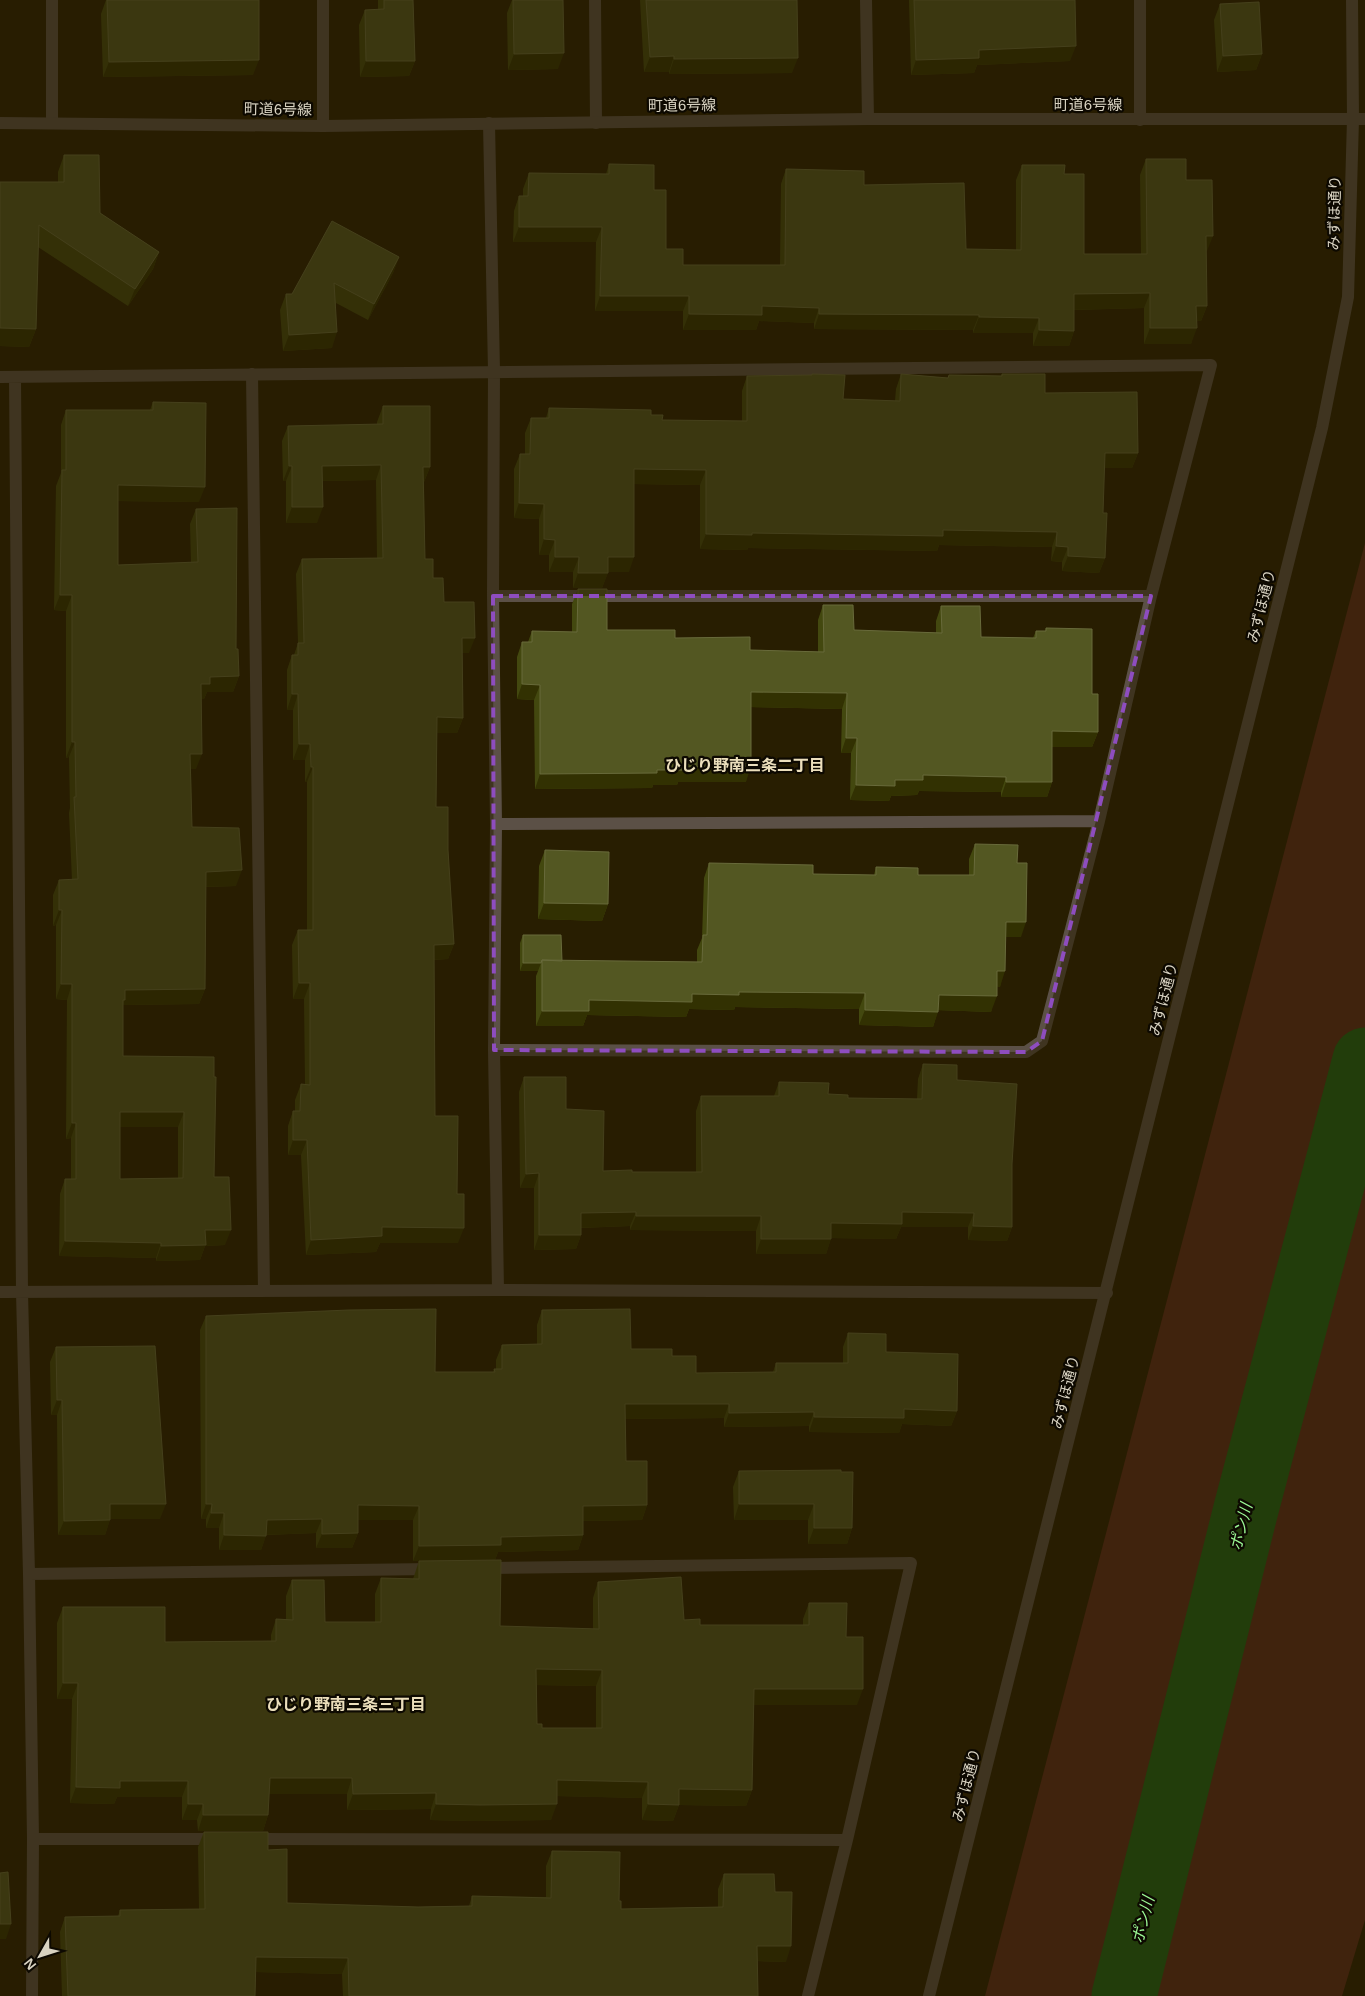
<svg xmlns="http://www.w3.org/2000/svg" width="1365" height="1996" font-family="Helvetica,'Noto Sans JP',sans-serif">
	<style>
		.green { fill: #5e2a1b }
		.lines { fill: none; stroke-linecap: round; stroke-linejoin: round }
		.river { stroke: #1c6418; stroke-width: 65 }
		.minor { stroke: #5b5046; stroke-width: 12 }
		.tertiary { stroke: #5b5046; stroke-width: 12 }
		.wall { fill: #43480f; fill-rule: evenodd }
		.shaded-wall { fill: #323102 }
		.building { fill: #535722; stroke: #686a3b; fill-rule: evenodd }
		.marked { fill: none; stroke: #8e4dbf; stroke-width: 4; stroke-dasharray: 10 6; stroke-linejoin: round }
		.labels { text-anchor: middle; dominant-baseline: central; stroke-width: 4.5; stroke-linejoin: round; paint-order: stroke }
		.street-label { font-size: 15px; fill: #d8d2c1; stroke: #0d0901 }
		.neighbourhood-label { font-size: 16px; font-weight: bold; fill: #ecdfbc; stroke: #0d0901 }
		.water-label { font-size: 16px; font-style: italic; fill: #9bf794; stroke: #0d0901 }
	</style>
	<rect width="100%" height="100%" fill="#281e01"/>
	<path class="green" d="M 1365,543 L 1365,1920 L 1342,1996 L 985,1996 Z"/>
	<g class="lines">
		<path class="river" d="M 1124,1996 L 1246,1509 L 1365,1060"/>
		<path class="minor" d="M 52,0 L 52,123
			M 323,0 L 323,126
			M 595,0 L 596,123
			M 866,0 L 868,119
			M 1140,120 L 1140,0
			M 489,123 L 494,371 L 493,596 L 496,824 L 494,1050 L 498,1290
			M 252,374 L 264,1291
			M 0,377 L 1211,365 L 1151,596 L 1099,821 L 1042,1041 L 1026,1052 L 494,1050
			M 15,377 L 22,1292 L 29,1574 L 33,1839 L 32,1996
			M 493,596 L 1151,596
			M 496,824 L 1099,821
			M 0,1292 L 498,1290 L 1107,1293
			M 484,1568 L 911,1563 L 847,1840 L 808,1996
			M 29,1574 L 432,1569
			M 33,1839 L 217,1839
			M 252,1839 L 847,1840"/>
		<path class="tertiary" d="M 0,123 L 323,126 L 868,119 L 1365,119
			M 929,1996 L 1322,428 L 1348,297 L 1353,119 L 1352,0"/>
	</g>
	<path class="wall" d="M 106,0 L 259,0 L 253,75 L 103,77 L 101,14 Z
		M 378,0 L 413,0 L 415,61 L 409,76 L 360,77 L 359,25 L 365,10 L 378,10 Z
		M 512,0 L 563,0 L 558,69 L 508,70 L 507,13 Z
		M 640,0 L 797,0 L 792,73 L 669,74 L 669,72 L 644,72 Z
		M 909,0 L 1075,0 L 1070,61 L 977,65 L 974,73 L 911,75 Z
		M 1220,4 L 1262,54 L 1256,70 L 1217,72 L 1214,20 Z
		M 64,155 L 100,213 L 159,252 L 153,269 L 128,306 L 38,247 L 36,329 L 29,347 L 0,346 L 0,182 L 58,182 L 58,172 Z
		M 1146,159 L 1186,180 L 1207,251 L 1206,251 L 1207,306 L 1201,321 L 1197,321 L 1191,344 L 1144,344 L 1144,308 L 1074,310 L 1074,331 L 1069,346 L 1033,346 L 1033,333 L 973,333 L 973,330 L 814,329 L 814,323 L 759,321 L 756,330 L 683,330 L 683,311 L 595,311 L 596,242 L 513,242 L 514,211 L 519,196 L 523,196 L 523,189 L 529,173 L 606,174 L 609,164 L 654,190 L 666,249 L 683,265 L 780,265 L 781,184 L 786,169 L 864,185 L 966,249 L 1016,250 L 1016,180 L 1022,165 L 1064,174 L 1084,254 L 1141,254 L 1140,175 Z
		M 399,257 L 393,273 L 368,320 L 336,303 L 332,348 L 283,351 L 280,310 L 286,294 L 292,294 Z
		M 812,374 L 843,399 L 895,401 L 896,389 L 901,374 L 948,378 L 949,375 L 1001,376 L 1002,374 L 1045,393 L 1138,453 L 1132,468 L 1104,468 L 1103,513 L 1105,558 L 1099,573 L 1062,571 L 1062,562 L 1051,561 L 1052,547 L 939,545 L 937,551 L 748,548 L 747,550 L 700,549 L 700,485 L 634,484 L 629,572 L 608,572 L 602,588 L 573,588 L 573,572 L 549,572 L 549,555 L 539,555 L 539,519 L 514,518 L 514,469 L 520,454 L 525,454 L 525,433 L 531,418 L 546,418 L 549,408 L 651,415 L 662,420 L 742,421 L 742,391 L 747,376 L 812,375 Z
		M 153,402 L 199,502 L 118,501 L 118,565 L 191,563 L 190,524 L 196,509 L 236,649 L 239,676 L 233,692 L 207,692 L 204,699 L 201,699 L 196,769 L 191,769 L 192,827 L 236,886 L 206,887 L 205,989 L 199,1004 L 123,1005 L 123,1056 L 214,1057 L 214,1177 L 225,1245 L 205,1246 L 200,1260 L 156,1261 L 156,1258 L 59,1256 L 60,1194 L 65,1179 L 71,1179 L 71,1138 L 66,1139 L 67,1000 L 56,999 L 56,925 L 53,926 L 53,895 L 59,880 L 72,880 L 69,813 L 70,808 L 69,757 L 66,758 L 66,611 L 54,610 L 56,486 L 61,473 L 61,425 L 66,410 L 150,410 ZM 120,1127 L 178,1127 L 178,1178 L 120,1179 Z
		M 383,406 L 430,467 L 424,482 L 425,559 L 444,602 L 469,653 L 462,653 L 463,718 L 457,733 L 437,733 L 436,807 L 448,850 L 454,944 L 448,959 L 434,960 L 435,1116 L 457,1194 L 458,1243 L 380,1243 L 376,1252 L 306,1255 L 301,1155 L 288,1155 L 288,1126 L 293,1111 L 295,1111 L 295,1100 L 301,1084 L 305,1084 L 304,999 L 293,999 L 292,945 L 298,930 L 307,930 L 307,782 L 305,782 L 305,760 L 293,760 L 293,710 L 287,710 L 287,670 L 292,655 L 294,655 L 298,643 L 296,574 L 302,559 L 377,558 L 376,480 L 322,481 L 317,523 L 286,523 L 286,481 L 283,481 L 282,441 L 288,426 L 377,425 L 377,422 Z
		M 578,589 L 607,630 L 675,638 L 750,650 L 818,652 L 818,620 L 823,605 L 854,630 L 936,633 L 936,621 L 941,606 L 981,637 L 1033,638 L 1036,631 L 1045,631 L 1046,628 L 1092,694 L 1098,732 L 1092,747 L 1052,747 L 1052,782 L 1047,797 L 1001,797 L 1001,792 L 919,791 L 917,795 L 891,796 L 889,801 L 850,800 L 851,753 L 841,753 L 842,709 L 751,707 L 746,782 L 678,782 L 677,785 L 653,785 L 652,788 L 535,789 L 534,700 L 517,699 L 517,657 L 522,642 L 528,642 L 532,631 L 572,632 L 572,604 Z
		M 975,844 L 1017,863 L 1021,937 L 1006,937 L 1000,987 L 997,986 L 991,1012 L 938,1010 L 933,1027 L 859,1025 L 859,1009 L 735,1007 L 734,1010 L 689,1009 L 686,1017 L 587,1015 L 583,1026 L 536,1026 L 536,976 L 538,971 L 520,971 L 520,943 L 523,935 L 562,961 L 697,962 L 697,950 L 702,938 L 704,878 L 709,863 L 813,874 L 874,875 L 876,867 L 918,875 L 969,875 L 969,859 Z
		M 545,850 L 608,904 L 602,921 L 538,919 L 539,866 Z
		M 923,1064 L 957,1080 L 1012,1164 L 1012,1227 L 1007,1241 L 968,1240 L 968,1227 L 901,1227 L 896,1239 L 831,1238 L 826,1254 L 756,1254 L 756,1231 L 630,1230 L 630,1226 L 581,1228 L 581,1235 L 576,1249 L 534,1250 L 534,1188 L 520,1188 L 519,1092 L 524,1077 L 566,1109 L 603,1171 L 632,1172 L 696,1172 L 696,1111 L 701,1096 L 774,1096 L 779,1082 L 828,1094 L 848,1098 L 917,1099 L 918,1079 Z
		M 542,1310 L 631,1349 L 672,1356 L 696,1373 L 773,1372 L 776,1363 L 843,1363 L 843,1347 L 848,1333 L 886,1352 L 957,1411 L 951,1426 L 902,1424 L 899,1433 L 809,1432 L 809,1426 L 724,1427 L 724,1418 L 625,1419 L 626,1461 L 647,1505 L 642,1520 L 583,1521 L 583,1535 L 578,1550 L 498,1552 L 495,1560 L 413,1561 L 413,1520 L 358,1520 L 358,1533 L 352,1548 L 316,1548 L 316,1533 L 266,1535 L 261,1550 L 219,1550 L 219,1528 L 206,1528 L 206,1519 L 201,1519 L 200,1330 L 206,1316 L 435,1372 L 493,1372 L 494,1369 L 496,1369 L 496,1360 L 502,1345 L 537,1344 L 537,1325 Z
		M 56,1347 L 160,1519 L 110,1519 L 105,1535 L 58,1535 L 57,1415 L 51,1415 L 50,1362 Z
		M 739,1471 L 841,1472 L 852,1528 L 847,1544 L 808,1544 L 808,1520 L 734,1520 L 733,1487 Z
		M 419,1561 L 500,1626 L 593,1629 L 593,1598 L 598,1582 L 684,1620 L 700,1625 L 803,1625 L 803,1619 L 809,1603 L 846,1637 L 857,1705 L 753,1705 L 752,1790 L 746,1806 L 679,1805 L 673,1821 L 642,1820 L 642,1798 L 557,1796 L 551,1820 L 474,1821 L 430,1820 L 431,1809 L 347,1810 L 347,1794 L 269,1794 L 268,1815 L 263,1831 L 198,1831 L 197,1820 L 182,1820 L 182,1797 L 117,1797 L 114,1804 L 70,1803 L 72,1699 L 57,1699 L 57,1623 L 63,1607 L 165,1642 L 271,1641 L 271,1635 L 276,1619 L 286,1619 L 286,1596 L 292,1580 L 325,1622 L 375,1622 L 375,1594 L 381,1578 L 413,1579 ZM 537,1685 L 596,1686 L 596,1728 L 542,1728 L 537,1724 Z
		M 204,1832 L 268,1850 L 287,1903 L 418,1907 L 469,1906 L 472,1896 L 546,1897 L 546,1866 L 552,1851 L 619,1901 L 621,1909 L 718,1907 L 718,1889 L 724,1874 L 775,1892 L 786,1962 L 757,1961 L 758,1996 L 343,1996 L 342,1974 L 256,1972 L 255,1996 L 62,1996 L 60,1932 L 65,1917 L 118,1916 L 120,1910 L 199,1909 L 198,1847 Z"/>
	<path class="shaded-wall" d="M 1076,46 L 1070,61 L 977,65 L 974,73 L 911,75 L 916,60 L 979,50 Z
		M 564,53 L 558,69 L 508,70 L 514,54 Z
		M 1262,54 L 1256,70 L 1217,72 L 1223,56 Z
		M 674,56 L 669,72 L 644,72 L 650,57 Z
		M 798,58 L 792,73 L 669,74 L 674,59 Z
		M 259,60 L 253,75 L 103,77 L 109,62 Z
		M 366,61 L 415,61 L 409,76 L 360,77 Z
		M 519,227 L 602,227 L 596,242 L 513,242 Z
		M 1206,236 L 1213,236 L 1207,251 L 1201,251 Z
		M 159,252 L 153,269 L 128,306 L 135,289 Z
		M 399,257 L 393,273 L 368,320 L 374,304 Z
		M 1150,293 L 1144,308 L 1068,310 L 1074,294 Z
		M 600,296 L 689,296 L 683,311 L 595,311 Z
		M 762,306 L 819,308 L 814,323 L 759,321 L 756,330 L 683,330 L 689,314 Z
		M 1196,306 L 1207,306 L 1201,321 L 1191,321 Z
		M 819,314 L 979,315 L 973,330 L 814,329 Z
		M 979,317 L 1039,318 L 1033,333 L 973,333 Z
		M 0,328 L 36,329 L 29,347 L 0,346 Z
		M 1150,328 L 1197,328 L 1191,344 L 1144,344 Z
		M 1039,330 L 1074,331 L 1069,346 L 1033,346 Z
		M 337,332 L 332,348 L 283,351 L 289,335 Z
		M 1105,453 L 1138,453 L 1132,468 L 1099,468 Z
		M 381,465 L 376,480 L 316,481 L 322,466 Z
		M 289,466 L 292,466 L 286,481 L 283,481 Z
		M 423,467 L 430,467 L 424,482 L 418,482 Z
		M 634,469 L 706,470 L 700,485 L 629,484 Z
		M 118,485 L 205,487 L 199,502 L 112,501 Z
		M 519,503 L 544,504 L 539,519 L 514,518 Z
		M 292,507 L 323,507 L 317,523 L 286,523 Z
		M 943,530 L 1057,532 L 1052,547 L 939,545 L 937,551 L 748,548 L 747,550 L 700,549 L 706,534 L 752,533 Z
		M 544,539 L 555,540 L 549,555 L 539,555 Z
		M 1056,546 L 1068,547 L 1062,562 L 1051,561 Z
		M 1068,556 L 1105,558 L 1099,573 L 1062,571 Z
		M 555,557 L 579,557 L 573,572 L 549,572 Z
		M 608,557 L 634,557 L 629,572 L 603,572 Z
		M 578,573 L 608,573 L 602,588 L 573,588 Z
		M 60,595 L 72,595 L 66,611 L 54,610 Z
		M 462,638 L 475,638 L 469,653 L 456,653 Z
		M 239,676 L 233,692 L 207,692 L 204,699 L 195,700 L 201,684 L 210,677 Z
		M 522,684 L 540,685 L 534,700 L 517,699 Z
		M 751,692 L 847,693 L 842,709 L 745,707 Z
		M 292,694 L 298,694 L 293,710 L 287,710 Z
		M 437,717 L 463,718 L 457,733 L 432,733 Z
		M 1052,731 L 1098,732 L 1092,747 L 1046,747 Z
		M 846,738 L 857,738 L 851,753 L 841,753 Z
		M 72,742 L 75,742 L 69,757 L 66,758 Z
		M 299,744 L 310,744 L 305,760 L 293,760 Z
		M 190,754 L 202,754 L 196,769 L 185,769 Z
		M 751,766 L 746,782 L 678,782 L 677,785 L 653,785 L 652,788 L 535,789 L 540,774 L 657,770 L 683,767 Z
		M 311,767 L 313,767 L 307,782 L 305,782 Z
		M 923,775 L 1006,777 L 1001,792 L 919,791 L 917,795 L 891,796 L 889,801 L 850,800 L 856,785 L 895,780 Z
		M 1006,782 L 1052,782 L 1047,797 L 1001,797 Z
		M 242,870 L 236,886 L 200,887 L 206,872 Z
		M 544,903 L 608,904 L 602,921 L 538,919 Z
		M 59,910 L 62,910 L 56,925 L 53,926 Z
		M 1006,922 L 1026,922 L 1021,937 L 1001,937 Z
		M 454,944 L 448,959 L 428,960 L 434,945 Z
		M 523,963 L 541,963 L 538,971 L 520,971 Z
		M 997,971 L 1005,971 L 1000,987 L 992,986 Z
		M 299,983 L 310,983 L 304,999 L 293,999 Z
		M 61,984 L 72,984 L 67,1000 L 56,999 Z
		M 205,989 L 199,1004 L 123,1005 L 125,990 Z
		M 739,992 L 865,993 L 859,1009 L 735,1007 L 734,1010 L 689,1009 L 686,1017 L 587,1015 L 583,1026 L 536,1026 L 542,1011 L 589,1000 L 692,994 Z
		M 939,995 L 997,996 L 991,1012 L 933,1010 Z
		M 865,1010 L 938,1012 L 933,1027 L 859,1025 Z
		M 120,1112 L 184,1112 L 178,1127 L 114,1127 Z
		M 72,1123 L 76,1123 L 71,1138 L 66,1139 Z
		M 293,1140 L 307,1140 L 301,1155 L 288,1155 Z
		M 539,1173 L 534,1188 L 520,1188 L 526,1174 Z
		M 636,1212 L 630,1226 L 575,1228 L 581,1213 Z
		M 902,1212 L 974,1213 L 968,1227 L 901,1227 L 896,1239 L 826,1238 L 831,1223 Z
		M 636,1216 L 761,1216 L 756,1231 L 630,1230 Z
		M 973,1226 L 1012,1227 L 1007,1241 L 968,1240 Z
		M 382,1227 L 464,1228 L 458,1243 L 380,1243 L 376,1252 L 306,1255 L 311,1240 Z
		M 205,1230 L 231,1230 L 225,1245 L 205,1246 L 200,1260 L 156,1261 L 161,1246 Z
		M 539,1235 L 581,1235 L 576,1249 L 534,1250 Z
		M 761,1239 L 831,1239 L 826,1254 L 756,1254 Z
		M 65,1241 L 161,1243 L 156,1258 L 59,1256 Z
		M 57,1400 L 62,1400 L 57,1415 L 51,1415 Z
		M 625,1404 L 729,1404 L 724,1418 L 620,1419 Z
		M 904,1409 L 957,1411 L 951,1426 L 902,1424 L 899,1433 L 809,1432 L 814,1417 Z
		M 814,1412 L 809,1426 L 724,1427 L 729,1413 Z
		M 110,1504 L 166,1504 L 160,1519 L 105,1519 Z
		M 206,1504 L 212,1504 L 206,1519 L 201,1519 Z
		M 739,1504 L 814,1504 L 808,1520 L 734,1520 Z
		M 358,1505 L 419,1506 L 413,1520 L 352,1520 Z
		M 647,1505 L 642,1520 L 577,1521 L 583,1506 Z
		M 211,1513 L 224,1513 L 219,1528 L 206,1528 Z
		M 322,1519 L 316,1533 L 261,1535 L 267,1520 Z
		M 110,1520 L 105,1535 L 58,1535 L 64,1521 Z
		M 814,1528 L 852,1528 L 847,1544 L 808,1544 Z
		M 358,1533 L 352,1548 L 316,1548 L 322,1534 Z
		M 224,1535 L 266,1536 L 261,1550 L 219,1550 Z
		M 583,1535 L 578,1550 L 498,1552 L 495,1560 L 413,1561 L 419,1546 L 501,1537 Z
		M 536,1669 L 602,1670 L 596,1686 L 531,1685 Z
		M 63,1683 L 78,1683 L 72,1699 L 57,1699 Z
		M 754,1689 L 863,1689 L 857,1705 L 748,1705 Z
		M 270,1778 L 352,1778 L 347,1794 L 264,1794 Z
		M 557,1780 L 648,1782 L 642,1798 L 551,1796 Z
		M 120,1781 L 188,1781 L 182,1797 L 117,1797 L 114,1804 L 70,1803 L 76,1787 Z
		M 679,1789 L 752,1790 L 746,1806 L 679,1805 L 673,1821 L 642,1820 L 648,1804 Z
		M 436,1793 L 431,1809 L 347,1810 L 353,1794 Z
		M 188,1804 L 203,1804 L 197,1820 L 182,1820 Z
		M 436,1804 L 557,1804 L 551,1820 L 474,1821 L 430,1820 Z
		M 203,1815 L 268,1815 L 263,1831 L 198,1831 Z
		M 0,1924 L 11,1924 L 6,1939 L 0,1939 Z
		M 757,1946 L 791,1946 L 786,1962 L 751,1961 Z
		M 256,1957 L 348,1958 L 342,1974 L 250,1972 Z"/>
	<path class="building" d="M 107,0 L 259,0 L 259,60 L 109,62 Z
		M 384,0 L 413,0 L 415,61 L 366,61 L 365,10 L 384,9 Z
		M 513,0 L 563,0 L 564,53 L 514,54 Z
		M 646,0 L 797,0 L 798,58 L 674,59 L 674,56 L 650,57 Z
		M 914,0 L 1075,0 L 1076,46 L 979,50 L 979,58 L 916,60 Z
		M 1259,2 L 1262,54 L 1223,56 L 1220,4 Z
		M 64,155 L 99,155 L 100,213 L 159,252 L 135,289 L 39,225 L 36,329 L 0,328 L 0,182 L 64,182 Z
		M 1146,159 L 1186,159 L 1186,180 L 1212,180 L 1213,236 L 1206,236 L 1207,306 L 1196,306 L 1197,328 L 1150,328 L 1150,293 L 1074,294 L 1074,331 L 1039,330 L 1039,318 L 979,317 L 979,315 L 819,314 L 819,308 L 762,306 L 762,315 L 689,314 L 689,296 L 600,296 L 602,227 L 519,227 L 519,196 L 528,196 L 529,173 L 609,174 L 609,164 L 654,165 L 654,190 L 666,190 L 666,249 L 683,249 L 683,265 L 785,265 L 786,169 L 864,171 L 864,185 L 964,183 L 966,249 L 1021,250 L 1022,165 L 1065,165 L 1064,174 L 1084,174 L 1084,254 L 1147,254 Z
		M 332,221 L 399,257 L 374,304 L 334,283 L 337,332 L 289,335 L 286,294 L 292,294 Z
		M 812,374 L 845,375 L 843,399 L 900,401 L 901,374 L 948,378 L 949,375 L 1002,376 L 1002,374 L 1045,374 L 1045,393 L 1137,392 L 1138,453 L 1105,453 L 1103,513 L 1107,513 L 1105,558 L 1068,556 L 1068,547 L 1056,546 L 1057,532 L 943,530 L 943,536 L 752,533 L 752,535 L 706,534 L 706,470 L 634,469 L 634,557 L 608,557 L 608,573 L 578,573 L 579,557 L 555,557 L 555,540 L 544,539 L 544,504 L 519,503 L 520,454 L 530,454 L 531,418 L 549,418 L 549,408 L 651,410 L 651,415 L 663,415 L 662,420 L 747,421 L 747,376 L 812,375 Z
		M 153,402 L 206,403 L 205,487 L 118,485 L 118,565 L 198,562 L 196,509 L 237,508 L 236,649 L 238,649 L 239,676 L 210,677 L 210,684 L 201,684 L 202,754 L 190,754 L 192,827 L 239,828 L 242,870 L 206,872 L 205,989 L 125,990 L 125,1000 L 123,1000 L 123,1056 L 214,1057 L 214,1077 L 216,1077 L 214,1177 L 229,1177 L 231,1230 L 205,1230 L 206,1245 L 161,1246 L 161,1243 L 65,1241 L 65,1179 L 76,1179 L 76,1123 L 72,1123 L 72,984 L 61,984 L 62,910 L 59,910 L 59,880 L 78,879 L 74,797 L 76,797 L 75,742 L 72,742 L 72,595 L 60,595 L 62,470 L 66,470 L 66,410 L 153,410 ZM 120,1112 L 184,1112 L 183,1178 L 120,1179 Z
		M 383,406 L 430,406 L 430,467 L 423,467 L 425,559 L 433,559 L 433,578 L 443,578 L 444,602 L 474,602 L 475,638 L 462,638 L 463,718 L 437,717 L 436,807 L 448,807 L 448,850 L 454,944 L 434,945 L 435,1116 L 458,1116 L 457,1194 L 464,1194 L 464,1228 L 382,1227 L 382,1236 L 311,1240 L 307,1140 L 293,1140 L 293,1111 L 300,1111 L 301,1084 L 310,1085 L 310,983 L 299,983 L 298,930 L 313,930 L 313,767 L 311,767 L 310,744 L 299,744 L 298,694 L 292,694 L 292,655 L 298,655 L 298,643 L 304,643 L 302,559 L 383,558 L 381,465 L 322,466 L 323,507 L 292,507 L 292,466 L 289,466 L 288,426 L 383,424 Z
		M 578,589 L 607,589 L 607,630 L 675,630 L 675,638 L 750,637 L 750,650 L 824,652 L 823,605 L 853,605 L 854,630 L 942,633 L 941,606 L 980,606 L 981,637 L 1036,638 L 1036,631 L 1046,631 L 1046,628 L 1092,629 L 1092,694 L 1098,694 L 1098,732 L 1052,731 L 1052,782 L 1006,782 L 1006,777 L 923,775 L 923,780 L 895,780 L 895,786 L 856,785 L 857,738 L 846,738 L 847,693 L 751,692 L 751,766 L 683,767 L 683,770 L 657,770 L 657,773 L 540,774 L 540,685 L 522,684 L 522,642 L 532,642 L 532,631 L 577,632 Z
		M 975,844 L 1018,845 L 1017,863 L 1027,863 L 1026,922 L 1006,922 L 1005,971 L 997,971 L 997,996 L 939,995 L 938,1012 L 865,1010 L 865,993 L 739,992 L 739,995 L 692,994 L 692,1002 L 589,1000 L 589,1011 L 542,1011 L 542,960 L 702,962 L 703,935 L 707,935 L 709,863 L 813,865 L 813,874 L 876,875 L 876,867 L 918,868 L 918,875 L 974,875 Z
		M 545,850 L 609,852 L 608,904 L 544,903 Z
		M 523,935 L 561,935 L 562,961 L 542,960 L 541,963 L 523,963 Z
		M 923,1064 L 957,1065 L 957,1080 L 1017,1084 L 1012,1164 L 1012,1227 L 973,1226 L 974,1213 L 902,1212 L 902,1224 L 831,1223 L 831,1239 L 761,1239 L 761,1216 L 636,1216 L 636,1212 L 581,1213 L 581,1235 L 539,1235 L 539,1173 L 526,1174 L 524,1077 L 566,1077 L 566,1109 L 604,1111 L 603,1171 L 632,1170 L 632,1172 L 702,1172 L 701,1096 L 779,1096 L 779,1082 L 829,1083 L 828,1094 L 848,1095 L 848,1098 L 922,1099 Z
		M 436,1309 L 435,1372 L 495,1372 L 494,1369 L 502,1369 L 502,1345 L 542,1344 L 542,1310 L 630,1309 L 631,1349 L 672,1349 L 672,1356 L 696,1356 L 696,1373 L 776,1372 L 776,1363 L 848,1363 L 848,1333 L 886,1334 L 886,1352 L 958,1354 L 957,1411 L 904,1409 L 904,1418 L 814,1417 L 814,1412 L 729,1413 L 729,1404 L 625,1404 L 626,1461 L 647,1461 L 647,1505 L 583,1506 L 583,1535 L 501,1537 L 501,1545 L 419,1546 L 419,1506 L 358,1505 L 358,1533 L 322,1534 L 322,1519 L 267,1520 L 266,1536 L 224,1535 L 224,1513 L 211,1513 L 212,1504 L 206,1504 L 206,1316 L 349,1310 Z
		M 155,1346 L 166,1504 L 110,1504 L 110,1520 L 64,1521 L 62,1400 L 57,1400 L 56,1347 Z
		M 841,1470 L 841,1472 L 853,1472 L 852,1528 L 814,1528 L 814,1504 L 739,1504 L 739,1471 Z
		M 501,1560 L 500,1626 L 599,1629 L 598,1582 L 681,1577 L 684,1620 L 700,1619 L 700,1625 L 809,1625 L 809,1603 L 847,1603 L 846,1637 L 863,1637 L 863,1689 L 754,1689 L 752,1790 L 679,1789 L 679,1805 L 648,1804 L 648,1782 L 557,1780 L 557,1804 L 480,1805 L 436,1804 L 436,1793 L 353,1794 L 352,1778 L 270,1778 L 268,1815 L 203,1815 L 203,1804 L 188,1804 L 188,1781 L 120,1781 L 120,1788 L 76,1787 L 78,1683 L 63,1683 L 63,1607 L 165,1607 L 165,1642 L 276,1641 L 276,1619 L 293,1620 L 292,1580 L 324,1580 L 325,1622 L 381,1622 L 381,1578 L 419,1579 L 419,1561 ZM 536,1669 L 602,1670 L 602,1728 L 542,1728 L 542,1724 L 537,1724 Z
		M 204,1832 L 268,1832 L 268,1850 L 287,1849 L 287,1903 L 418,1907 L 472,1906 L 472,1896 L 551,1898 L 552,1851 L 620,1852 L 619,1901 L 621,1901 L 621,1909 L 723,1907 L 724,1874 L 774,1874 L 775,1892 L 792,1892 L 791,1946 L 757,1946 L 758,1996 L 349,1996 L 348,1958 L 256,1957 L 255,1996 L 68,1996 L 65,1917 L 120,1916 L 120,1910 L 205,1909 Z
		M 8,1872 L 11,1924 L 0,1924 L 0,1873 Z"/>
	<path d="M0 0H1365V1996H0ZM 493,596 L 1151,596 L 1042,1041 L 1026,1052 L 494,1050 Z" fill="#281e01" fill-opacity=".55" fill-rule="evenodd"/>
	<path class="marked" d="M 493,596 L 1151,596 L 1042,1041 L 1026,1052 L 494,1050 Z"/>
	<g class="labels">
		<g class="street-label">
			<text x="1088" y="104">町道6号線</text>
			<text transform="translate(682 105) rotate(-1)">町道6号線</text>
			<text transform="translate(278 109) rotate(1)">町道6号線</text>
			<text transform="translate(1334 213) rotate(-89)">みずほ通り</text>
			<text transform="translate(1261 606) rotate(-76)">みずほ通り</text>
			<text transform="translate(1163 999) rotate(-76)">みずほ通り</text>
			<text transform="translate(1065 1392) rotate(-76)">みずほ通り</text>
			<text transform="translate(966 1785) rotate(-76)">みずほ通り</text>
		</g>
		<g class="neighbourhood-label">
			<text x="745" y="765">ひじり野南三条二丁目</text>
			<text x="346" y="1704">ひじり野南三条三丁目</text>
		</g>
		<g class="water-label">
			<text transform="translate(1241 1527) rotate(-76)">ポン川</text>
			<text transform="translate(1143 1920) rotate(-76)">ポン川</text>
		</g>
	</g>
	<g transform="translate(40 1956) rotate(231)" stroke="#0d0901" stroke-width="4" paint-order="stroke">
	<path d="M0-4L9 19L0 12L-9 19Z" fill="#d8d2c1"/>
	<text y="-8" font-size="14" font-weight="bold" text-anchor="middle" fill="#d8d2c1">N</text>
	</g>
</svg>
